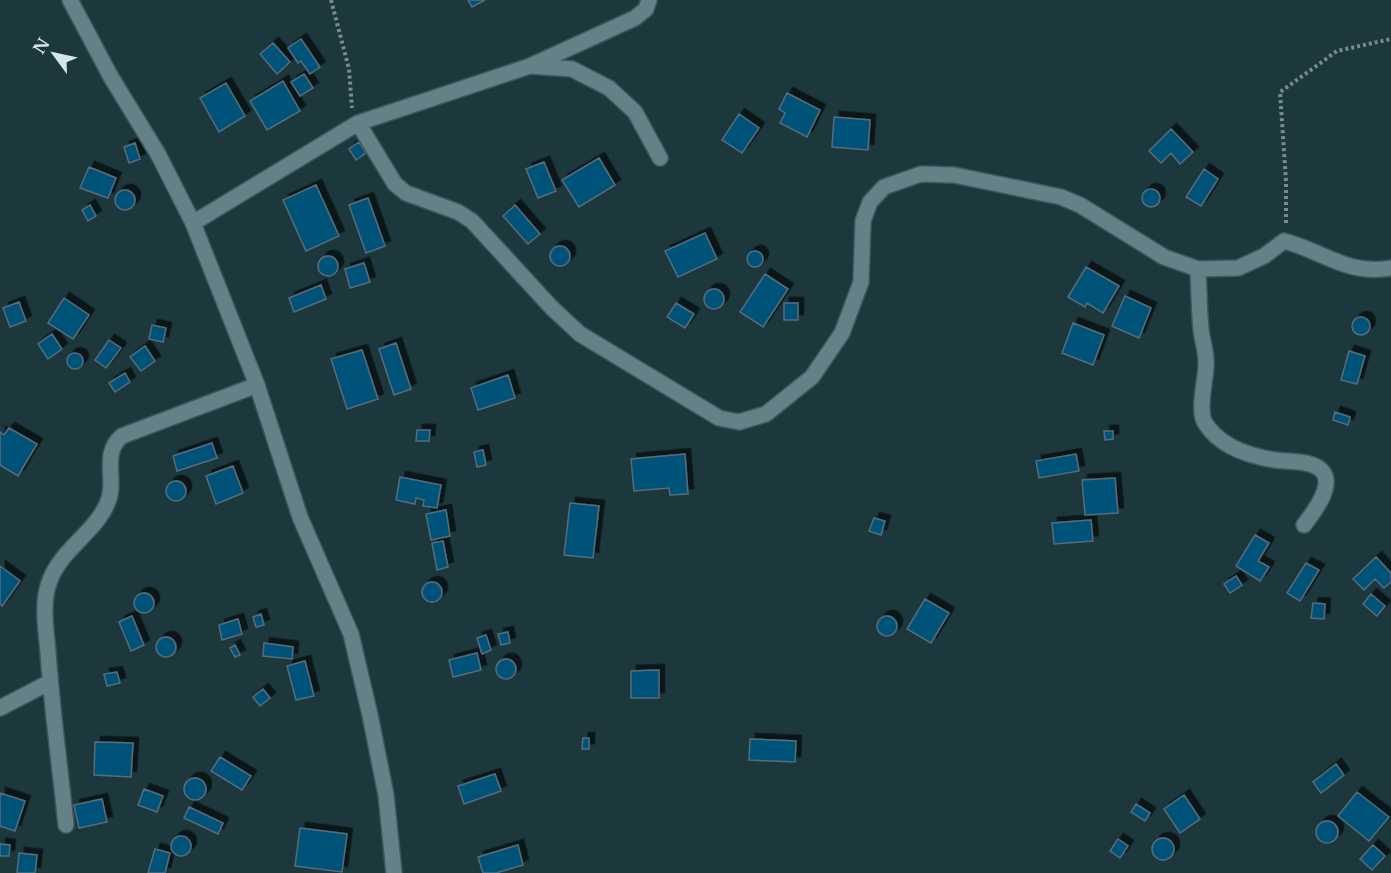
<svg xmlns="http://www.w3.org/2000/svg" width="1391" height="873" font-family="'Libre Baskerville',serif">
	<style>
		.building { fill: #005278; stroke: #566c7b; stroke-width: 1.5; filter: url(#shadow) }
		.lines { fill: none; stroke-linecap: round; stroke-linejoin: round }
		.minor-casing { stroke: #3e575a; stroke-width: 18 }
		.tertiary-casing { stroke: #3e575a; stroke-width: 18 }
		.path { stroke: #768c90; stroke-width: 4; stroke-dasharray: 3 3; stroke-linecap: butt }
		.minor { stroke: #638186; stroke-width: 15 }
		.tertiary { stroke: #638186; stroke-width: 15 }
	</style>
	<defs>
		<filter id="shadow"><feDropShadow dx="5.5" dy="-5.5" stdDeviation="0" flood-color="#0009"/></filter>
	</defs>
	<rect width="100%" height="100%" fill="#1c383d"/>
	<path class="building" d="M 468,0 L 485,0 L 472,7 Z
		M 301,39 L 320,67 L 310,74 L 301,61 L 298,63 L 288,48 Z
		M 273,43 L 290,62 L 277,74 L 260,54 Z
		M 304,74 L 313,88 L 300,96 L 291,82 Z
		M 283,81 L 300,111 L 267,130 L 250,101 Z
		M 226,83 L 245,116 L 219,132 L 200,98 Z
		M 787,93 L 820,110 L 807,137 L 780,123 L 785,113 L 779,109 Z
		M 739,114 L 759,128 L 742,153 L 722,140 Z
		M 834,117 L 870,120 L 868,150 L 832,147 Z
		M 1171,129 L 1193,152 L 1180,164 L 1171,153 L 1161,163 L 1149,151 Z
		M 359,142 L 366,153 L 356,160 L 349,149 Z
		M 135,143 L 140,159 L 129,163 L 124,147 Z
		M 599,158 L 615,185 L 579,207 L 562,180 Z
		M 544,162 L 556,191 L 538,198 L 526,169 Z
		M 89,167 L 116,178 L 108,198 L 80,188 Z
		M 1204,169 L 1218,179 L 1201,206 L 1186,197 Z
		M 316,185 L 339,236 L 306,251 L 283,200 Z
		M1142 198a9 9 0 1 1 18 0a9 9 0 1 1-18 0Z
		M115 200a10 10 0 1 1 20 0a10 10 0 1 1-20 0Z
		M 368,198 L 385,246 L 366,253 L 349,205 Z
		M 90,205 L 96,216 L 88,221 L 82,210 Z
		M 515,205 L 540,234 L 528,244 L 503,216 Z
		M 705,233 L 717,259 L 678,277 L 665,251 Z
		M550 256a10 10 0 1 1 20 0a10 10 0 1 1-20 0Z
		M747 259a8 8 0 1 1 16 0a8 8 0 1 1-16 0Z
		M318 266a10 10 0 1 1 20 0a10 10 0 1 1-20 0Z
		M 364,263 L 370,282 L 350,288 L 345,269 Z
		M 1086,267 L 1119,286 L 1103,313 L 1087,303 L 1085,307 L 1068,297 Z
		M 765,274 L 788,289 L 763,327 L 740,312 Z
		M 321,285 L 326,299 L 294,312 L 289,298 Z
		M704 299a10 10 0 1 1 20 0a10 10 0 1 1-20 0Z
		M 1125,296 L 1151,308 L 1139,338 L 1112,326 Z
		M 64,298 L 89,315 L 73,339 L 48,323 Z
		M 19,302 L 26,321 L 10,327 L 3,308 Z
		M 676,303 L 694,314 L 685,328 L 667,317 Z
		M 784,303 L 798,303 L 798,320 L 784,320 Z
		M1352 326a9 9 0 1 1 18 0a9 9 0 1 1-18 0Z
		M 1073,323 L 1104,335 L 1093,365 L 1062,353 Z
		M 152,325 L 166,328 L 163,342 L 149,339 Z
		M 52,334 L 62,349 L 48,359 L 38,344 Z
		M 109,340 L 121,348 L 106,368 L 95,360 Z
		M 396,343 L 411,389 L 394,395 L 379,349 Z
		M 145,346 L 155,361 L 141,371 L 130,357 Z
		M 362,350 L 378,399 L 347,409 L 331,359 Z
		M 1349,351 L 1365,356 L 1357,384 L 1341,380 Z
		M67 361a8 8 0 1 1 16 0a8 8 0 1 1-16 0Z
		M 125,373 L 130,382 L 115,392 L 109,383 Z
		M 508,375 L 515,398 L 478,410 L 471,388 Z
		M 1335,412 L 1350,417 L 1348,425 L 1333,420 Z
		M 9,428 L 37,444 L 18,476 L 0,465 L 0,432 L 4,435 Z
		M 417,430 L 430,430 L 429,441 L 416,441 Z
		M 1104,431 L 1113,431 L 1113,439 L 1105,440 Z
		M 212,443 L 217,458 L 177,471 L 173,456 Z
		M 483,450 L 486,465 L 477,467 L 474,452 Z
		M 685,454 L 688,494 L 670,495 L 669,488 L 634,491 L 631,459 Z
		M 1076,454 L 1079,471 L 1039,478 L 1036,461 Z
		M 233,466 L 243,493 L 216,504 L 206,476 Z
		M 400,477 L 441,485 L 437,508 L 423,506 L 424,500 L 416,498 L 415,504 L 396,500 Z
		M 1115,478 L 1118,513 L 1085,515 L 1082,480 Z
		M166 491a10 10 0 1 1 20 0a10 10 0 1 1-20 0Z
		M 570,503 L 599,506 L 593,558 L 564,555 Z
		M 446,510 L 450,536 L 431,540 L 426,514 Z
		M 874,518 L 885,521 L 881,535 L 869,531 Z
		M 1091,520 L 1093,541 L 1054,544 L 1052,523 Z
		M 1255,535 L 1269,543 L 1258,561 L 1269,567 L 1260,581 L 1236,566 Z
		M 443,541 L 448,567 L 437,570 L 432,543 Z
		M 1376,557 L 1391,573 L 1391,582 L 1384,588 L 1375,579 L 1364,590 L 1353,579 Z
		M 1306,563 L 1319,570 L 1300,601 L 1287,593 Z
		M 0,566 L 20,581 L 2,606 L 0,604 Z
		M 1236,576 L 1242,585 L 1230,593 L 1224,584 Z
		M422 592a10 10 0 1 1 20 0a10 10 0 1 1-20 0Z
		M134 603a10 10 0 1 1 20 0a10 10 0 1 1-20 0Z
		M 1371,594 L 1385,606 L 1377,616 L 1363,604 Z
		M 925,599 L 949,613 L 931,643 L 907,629 Z
		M 1313,603 L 1325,604 L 1324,619 L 1311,618 Z
		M 261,614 L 264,625 L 256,627 L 253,617 Z
		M877 626a10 10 0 1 1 20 0a10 10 0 1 1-20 0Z
		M 132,616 L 144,645 L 131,651 L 119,622 Z
		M 238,619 L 242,634 L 222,640 L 219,625 Z
		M 508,632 L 510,643 L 501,645 L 498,634 Z
		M 486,635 L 491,650 L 482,654 L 477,638 Z
		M156 647a10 10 0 1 1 20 0a10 10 0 1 1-20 0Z
		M 264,643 L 293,647 L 292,659 L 263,656 Z
		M 235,645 L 240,655 L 235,657 L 230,648 Z
		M 477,653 L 481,670 L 453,677 L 449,660 Z
		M496 669a10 10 0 1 1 20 0a10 10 0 1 1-20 0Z
		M 305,661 L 314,696 L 296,700 L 287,666 Z
		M 659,670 L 659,698 L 631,698 L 631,671 Z
		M 117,672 L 120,683 L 107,686 L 104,674 Z
		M 263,689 L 270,698 L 260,706 L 253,697 Z
		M 583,738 L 589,738 L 589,749 L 582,749 Z
		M 750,739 L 796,741 L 795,762 L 749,760 Z
		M 95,742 L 133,743 L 131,777 L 94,775 Z
		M 220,757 L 251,776 L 242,790 L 211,771 Z
		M 1336,764 L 1344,775 L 1321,793 L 1313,782 Z
		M 495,774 L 501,791 L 464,804 L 458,786 Z
		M184 789a11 11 0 1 1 22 0a11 11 0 1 1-22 0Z
		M 144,789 L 163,796 L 157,812 L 138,805 Z
		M 1357,792 L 1389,817 L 1369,841 L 1338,816 Z
		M 0,793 L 25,801 L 15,831 L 0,826 Z
		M 1184,795 L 1200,819 L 1180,833 L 1164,809 Z
		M 102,799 L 107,822 L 79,828 L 74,805 Z
		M 1136,804 L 1150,813 L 1145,821 L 1131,812 Z
		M 189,807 L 223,823 L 218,834 L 184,818 Z
		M1316 832a11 11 0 1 1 22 0a11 11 0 1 1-22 0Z
		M 300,828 L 347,834 L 342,872 L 295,866 Z
		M171 846a10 10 0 1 1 20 0a10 10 0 1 1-20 0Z
		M1152 849a11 11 0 1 1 22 0a11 11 0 1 1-22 0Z
		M 1118,839 L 1128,846 L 1120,858 L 1110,851 Z
		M 0,844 L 10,845 L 9,856 L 0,856 Z
		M 518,845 L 523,865 L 496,873 L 483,873 L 478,857 Z
		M 1373,845 L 1385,856 L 1372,870 L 1360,859 Z
		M 155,849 L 170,853 L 165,873 L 148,873 Z
		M 19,853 L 37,855 L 35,873 L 17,873 Z"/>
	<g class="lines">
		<defs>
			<path id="minor" d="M 530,66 L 572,69 L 609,88 L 635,112 L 660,158
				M 358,123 L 395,184 L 406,193 L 458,212 L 472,221 L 552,308 L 580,334 L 719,418 L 739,422 L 766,414 L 812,377 L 842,333 L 861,282 L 863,221 L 870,202 L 884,187 L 921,174 L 954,175 L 1061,197 L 1080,205 L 1164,257 L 1198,269 L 1238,268 L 1264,256 L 1284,241 C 1323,251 1348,276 1391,268
				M 193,223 L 358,123 L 530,66 L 635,18 L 646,9 L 649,0
				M 1198,269 C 1199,289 1199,309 1201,329 C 1202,341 1207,353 1206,365 C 1206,380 1197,410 1205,423 C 1220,447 1249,456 1275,460 C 1289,462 1314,460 1323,472 C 1334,487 1313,513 1304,525
				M 0,708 L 50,682
				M 66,825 C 60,767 52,710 48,652 C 46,629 41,602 50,580 C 62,549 94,533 107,504 C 118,481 100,454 122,436 L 257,385"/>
			<path id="tertiary" d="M 70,0 L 111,77 L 158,154 L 193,223 L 257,385 L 300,517 L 351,634 L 370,715 L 386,795 L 394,873"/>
		</defs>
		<use href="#minor" class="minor-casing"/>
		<use href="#tertiary" class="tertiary-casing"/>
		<path class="path" d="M 331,0 L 349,69 L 352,108
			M 1286,223 L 1286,181 L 1280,92 L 1337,51 L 1391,39"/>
		<use href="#minor" class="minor"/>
		<use href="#tertiary" class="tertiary"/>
	</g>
	<g transform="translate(54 54) rotate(303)" stroke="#1c383d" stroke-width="4.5" paint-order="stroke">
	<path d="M0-4.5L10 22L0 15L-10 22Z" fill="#d6e6e8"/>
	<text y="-9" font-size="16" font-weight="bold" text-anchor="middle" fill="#d6e6e8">N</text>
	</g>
</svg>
